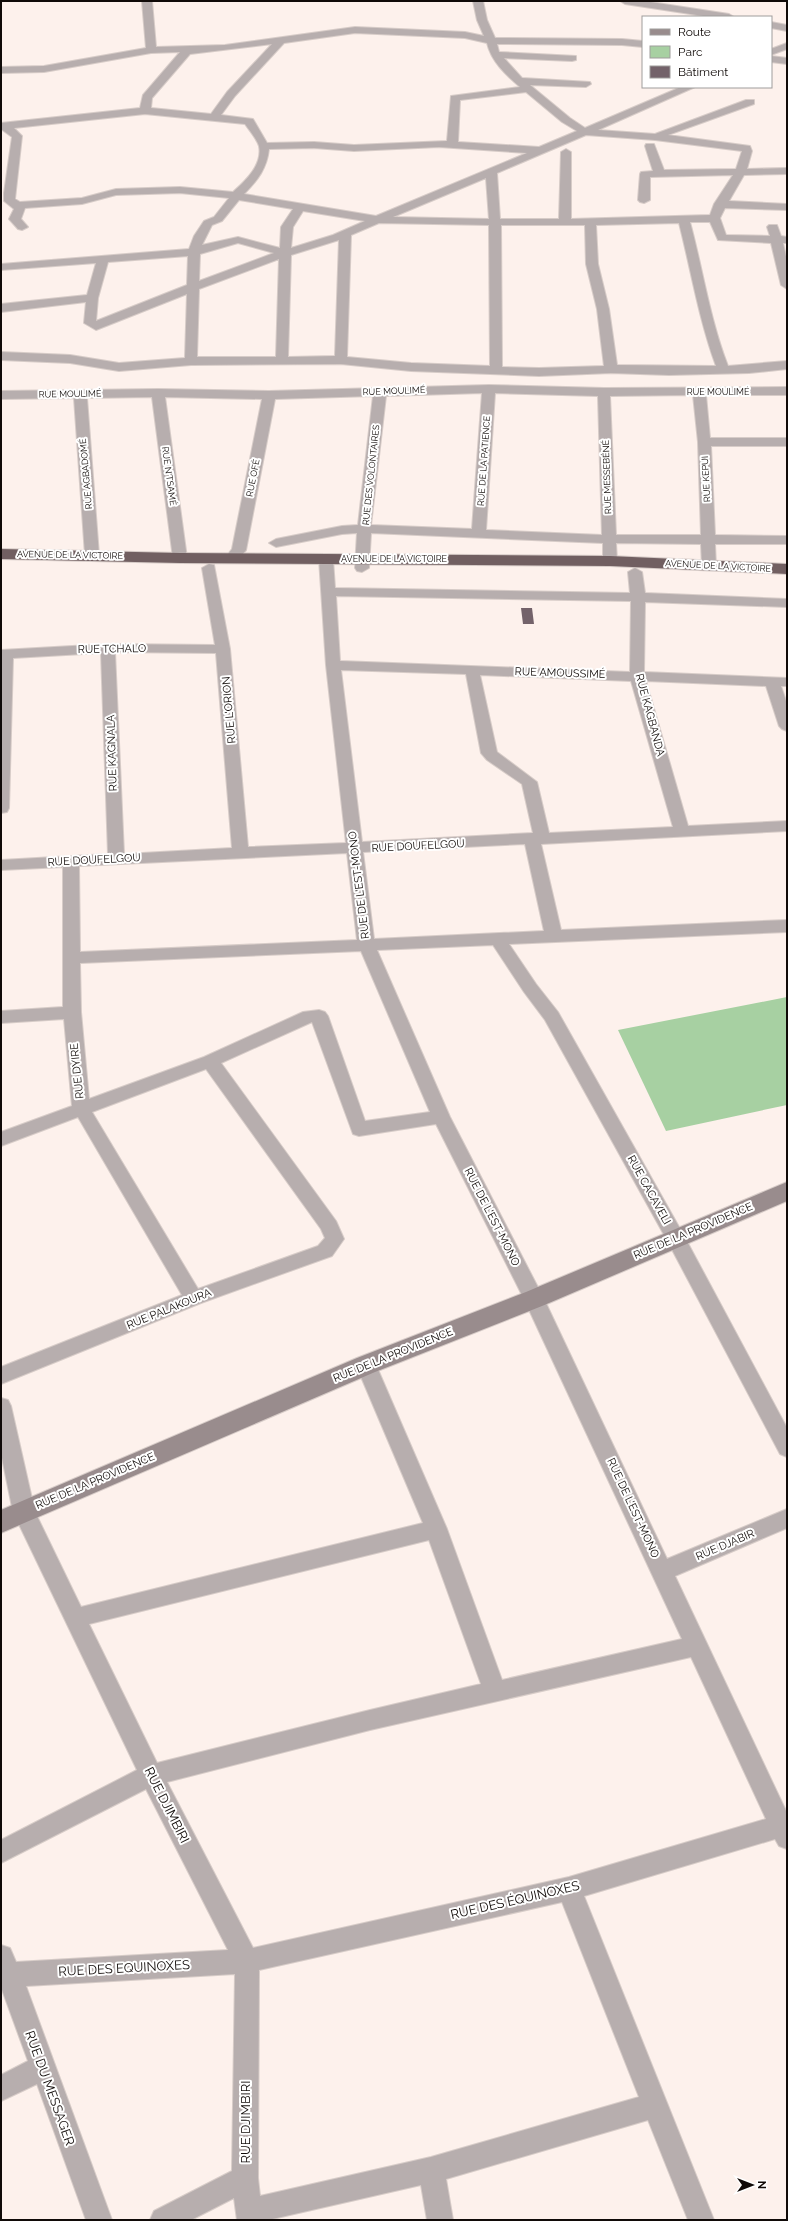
<svg xmlns="http://www.w3.org/2000/svg" width="788" height="2221" font-family="Raleway,sans-serif">
	<style>
		.green { fill: #a7d0a2 }
		.building { fill: #73626a }
		.lines { fill: none; stroke-linecap: round; stroke-linejoin: round }
		.street-casing { stroke: #d7ccc8; stroke-width: 2 }
		.secondary-casing { stroke: #d7ccc8; stroke-width: 2 }
		.highway-casing { stroke: #d7ccc8; stroke-width: 2 }
		.street { fill: #b7aeae; fill-rule: evenodd }
		.secondary { fill: #998c8d; fill-rule: evenodd }
		.highway { fill: #715f61; fill-rule: evenodd }
		.labels { text-anchor: middle; dominant-baseline: central; stroke-width: 4; stroke-linejoin: round; paint-order: stroke }
		.far-street-label { font-size: 9px; fill: #100a08; stroke: #fff }
		.street-label { font-size: 11px; fill: #100a08; stroke: #fff }
		.near-street-label { font-size: 13px; fill: #100a08; stroke: #fff }
	</style>
	<rect width="100%" height="100%" fill="#fdf1ec"/>
	<path class="green" d="M 787,997 L 787,1105 L 666,1131 L 618,1030 Z"/>
	<path class="building" d="M 521,608 L 532,608 L 534,624 L 523,624 Z"/>
	<g class="lines">
		<defs>
			<path id="street" d="M 142,1 L 152,1 L 156,47 L 225,45 L 355,27 L 465,32 L 484,36 L 477,20 L 473,1 L 483,1 L 487,20 L 495,38 L 622,39 L 643,41 L 643,47 L 622,45 L 497,44 L 499,52 L 576,56 L 576,60 L 572,61 L 504,58 L 522,78 L 590,82 L 591,84 L 586,87 L 530,85 L 570,118 L 585,128 L 681,87 L 695,87 L 598,130 L 655,134 L 746,100 L 754,100 L 754,104 L 668,135 L 750,146 L 752,151 L 747,169 L 787,168 L 787,174 L 744,175 L 729,201 L 787,204 L 787,210 L 725,208 L 720,218 L 726,235 L 770,236 L 767,227 L 769,225 L 777,225 L 781,236 L 787,237 L 787,243 L 783,243 L 787,261 L 787,289 L 781,285 L 771,243 L 718,240 L 710,222 L 690,222 C 703,270 710,320 728,366 L 787,361 L 787,369 L 749,373 L 669,375 L 611,373 L 539,376 L 411,371 L 341,364 L 191,365 L 119,371 L 70,363 L 1,360 L 1,352 L 70,355 L 119,363 L 185,358 L 187,294 L 96,330 L 84,323 L 86,302 L 1,312 L 1,304 L 87,295 L 96,263 L 1,270 L 1,264 L 189,249 L 194,236 L 204,221 L 214,217 L 229,198 L 180,193 L 116,195 L 82,204 L 25,208 L 21,219 L 28,227 L 22,230 L 18,229 L 9,219 L 14,209 L 4,201 L 4,193 L 12,137 L 1,129 L 1,123 L 140,108 L 143,95 L 180,52 L 151,53 L 44,72 L 1,73 L 1,67 L 44,66 L 146,48 ZM 355,33 L 465,38 L 487,43 C 491,61 506,75 520,87 L 451,96 L 447,141 L 354,145 L 314,142 L 267,143 L 253,119 L 221,115 L 235,96 L 284,43 ZM 272,44 L 227,92 L 211,114 L 151,108 L 152,98 L 190,54 ZM 526,92 L 562,122 L 577,131 L 539,147 L 458,142 L 460,100 ZM 145,114 L 245,124 C 249,130 257,139 259,146 C 263,165 245,181 233,192 L 180,187 L 116,189 L 82,198 L 20,202 L 15,199 L 22,136 L 14,128 ZM 586,135 L 655,140 L 742,151 L 736,169 L 664,170 L 654,144 L 646,144 L 645,146 L 653,171 L 641,172 L 640,174 L 638,200 L 640,202 L 644,203 L 650,200 L 650,177 L 733,175 L 714,204 L 710,215 L 571,219 L 571,152 L 566,149 L 561,152 L 559,219 L 500,219 L 497,173 ZM 439,147 L 527,153 L 376,216 L 244,194 C 258,180 267,168 269,149 L 314,148 L 354,151 ZM 486,178 L 489,219 L 393,217 ZM 239,200 L 293,209 L 281,227 L 280,248 L 238,237 L 202,245 L 212,225 L 222,221 ZM 303,211 L 365,221 L 333,235 L 291,248 L 293,227 ZM 379,223 L 489,225 L 490,366 L 411,363 L 347,357 L 351,235 ZM 679,223 C 691,270 699,320 716,366 L 617,365 L 609,309 L 598,264 L 596,225 ZM 501,225 L 585,225 L 586,264 L 597,309 L 604,366 L 539,368 L 502,367 ZM 339,240 L 335,356 L 288,357 L 291,255 ZM 238,243 L 274,253 L 199,281 L 200,254 ZM 188,256 L 187,285 L 96,321 L 98,298 L 108,262 ZM 279,259 L 276,357 L 197,357 L 199,289 Z
				M 620,1 L 644,1 L 729,14 L 734,17 L 710,17 L 625,4 Z
				M 771,22 L 787,25 L 787,31 L 771,28 Z
				M 787,43 L 787,49 L 771,55 L 771,49 Z
				M 771,56 L 787,58 L 787,64 L 771,62 Z
				M 489,385 L 604,388 L 787,387 L 787,395 L 706,395 L 710,438 L 787,438 L 787,446 L 711,446 L 715,535 L 787,536 L 787,544 L 715,544 L 716,566 L 709,570 L 702,566 L 701,544 L 616,543 L 617,561 L 610,565 L 603,561 L 603,543 L 371,533 L 369,568 L 362,572 L 357,571 L 355,568 L 357,533 L 342,534 L 276,547 L 269,543 L 276,539 L 342,526 L 358,525 L 373,396 L 275,399 L 246,550 L 237,561 L 232,562 L 225,558 L 232,549 L 262,399 L 165,397 L 187,558 L 180,562 L 173,558 L 152,397 L 87,398 L 99,555 L 92,559 L 85,555 L 74,398 L 1,399 L 1,391 L 158,389 L 269,391 ZM 482,393 L 472,529 L 371,525 L 386,396 ZM 495,393 L 598,396 L 602,535 L 486,530 ZM 693,395 L 698,442 L 701,535 L 616,535 L 610,396 Z
				M 326,555 L 333,559 L 335,588 L 630,593 L 628,572 L 635,568 L 642,572 L 645,593 L 787,599 L 787,607 L 645,602 L 644,672 L 787,678 L 787,686 L 781,686 L 787,704 L 787,731 L 782,729 L 779,726 L 766,686 L 646,681 L 688,826 L 787,821 L 787,831 L 541,844 L 561,930 L 787,920 L 787,932 L 509,944 L 536,984 L 558,1012 L 683,1234 L 787,1428 L 787,1457 L 780,1454 L 668,1242 L 545,1020 L 524,992 L 493,945 L 377,950 L 450,1117 L 544,1299 L 667,1559 L 787,1509 L 787,1528 L 675,1576 L 787,1813 L 787,1849 L 779,1846 L 775,1839 L 584,1896 L 714,2220 L 688,2220 L 648,2120 L 446,2179 L 453,2220 L 427,2220 L 421,2185 L 268,2220 L 237,2220 L 234,2198 L 191,2220 L 150,2220 L 154,2211 L 232,2171 L 235,1974 L 26,1986 L 112,2220 L 86,2220 L 37,2084 L 1,2101 L 1,2075 L 28,2061 L 1,1987 L 1,1945 L 10,1948 L 16,1962 L 228,1950 L 146,1789 L 1,1863 L 1,1840 L 137,1770 L 13,1512 L 1,1453 L 1,1398 L 8,1400 L 11,1406 L 35,1512 L 81,1607 L 423,1523 L 356,1365 L 359,1359 L 366,1357 L 373,1359 L 376,1365 L 447,1529 L 502,1680 L 682,1639 L 524,1299 L 436,1124 L 359,1136 L 353,1134 L 312,1022 L 221,1063 L 336,1221 L 344,1239 L 332,1256 L 201,1303 L 1,1384 L 1,1367 L 182,1295 L 78,1117 L 1,1146 L 1,1132 L 72,1106 L 64,1019 L 1,1023 L 1,1011 L 63,1007 L 63,867 L 1,870 L 1,860 L 108,854 L 101,653 L 13,658 L 9,808 L 7,812 L 1,813 L 1,650 L 108,644 L 215,645 L 202,568 L 209,564 L 214,565 L 230,649 L 248,847 L 346,843 L 326,665 L 319,559 ZM 336,596 L 631,601 L 630,672 L 340,661 ZM 115,652 L 216,653 L 232,848 L 124,854 ZM 341,670 L 466,674 L 481,753 L 487,760 L 522,784 L 533,833 L 362,842 ZM 480,675 L 631,681 L 673,827 L 549,833 L 537,782 L 497,752 ZM 525,844 L 544,931 L 374,939 L 363,852 ZM 347,853 L 357,940 L 80,952 L 79,866 ZM 361,951 L 430,1112 L 365,1121 L 328,1016 L 325,1012 L 319,1010 L 303,1012 L 204,1057 L 89,1099 L 81,1012 L 80,963 ZM 206,1069 L 321,1229 L 325,1238 L 318,1246 L 198,1289 L 92,1112 ZM 429,1540 L 481,1684 L 370,1710 L 157,1763 L 89,1624 ZM 691,1657 L 766,1819 L 569,1877 L 253,1948 L 167,1782 L 370,1730 ZM 562,1902 L 639,2097 L 431,2157 L 260,2196 L 258,2178 L 259,1970 Z"/>
			<path id="secondary" d="M 787,1182 L 787,1201 L 542,1306 L 375,1372 L 1,1533 L 1,1510 L 357,1358 L 526,1292 Z"/>
			<path id="highway" d="M 1,549 L 180,553 L 610,556 L 787,564 L 787,574 L 610,566 L 180,563 L 1,559 Z"/>
		</defs>
		<use href="#street" class="street-casing"/>
		<use href="#secondary" class="secondary-casing"/>
		<use href="#highway" class="highway-casing"/>
		<use href="#street" class="street"/>
		<use href="#secondary" class="secondary"/>
		<use href="#highway" class="highway"/>
	</g>
	<g class="labels">
		<g class="far-street-label">
			<text transform="translate(394 391) rotate(-2)">RUE MOULIMÉ</text>
			<text x="718" y="392">RUE MOULIMÉ</text>
			<text transform="translate(70 394) rotate(-1)">RUE MOULIMÉ</text>
			<text transform="translate(484 461) rotate(-86)">RUE DE LA PATIENCE</text>
			<text transform="translate(86 474) rotate(-95)">RUE AGBADOMÉ</text>
			<text transform="translate(371 475) rotate(-84)">RUE DES VOLONTAIRES</text>
			<text transform="translate(169 476) rotate(82)">RUE N'TSAMÉ</text>
			<text transform="translate(607 477) rotate(-92)">RUE MESSEBÉNÉ</text>
			<text transform="translate(253 478) rotate(-79)">RUE OFÈ</text>
			<text transform="translate(706 479) rotate(-93)">RUE KEPUI</text>
			<text transform="translate(70 555) rotate(1)">AVENUE DE LA VICTOIRE</text>
			<text x="394" y="559">AVENUE DE LA VICTOIRE</text>
			<text transform="translate(718 566) rotate(3)">AVENUE DE LA VICTOIRE</text>
		</g>
		<g class="street-label">
			<text transform="translate(112 649) rotate(-1)">RUE TCHALO</text>
			<text transform="translate(560 673) rotate(2)">RUE AMOUSSIMÉ</text>
			<text transform="translate(229 710) rotate(-95)">RUE L'ORION</text>
			<text transform="translate(650 715) rotate(75)">RUE KAGBANDA</text>
			<text transform="translate(112 753) rotate(-92)">RUE KAGNALA</text>
			<text transform="translate(418 846) rotate(-3)">RUE DOUFELGOU</text>
			<text transform="translate(94 860) rotate(-3)">RUE DOUFELGOU</text>
			<text transform="translate(359 885) rotate(-97)">RUE DE L'EST-MONO</text>
			<text transform="translate(77 1071) rotate(-96)">RUE DYIRE</text>
			<text transform="translate(649 1190) rotate(61)">RUE CACAVELI</text>
			<text transform="translate(492 1217) rotate(63)">RUE DE L'EST-MONO</text>
			<text transform="translate(693 1231) rotate(-23)">RUE DE LA PROVIDENCE</text>
			<text transform="translate(169 1309) rotate(-22)">RUE PALAKOURA</text>
			<text transform="translate(393 1355) rotate(-22)">RUE DE LA PROVIDENCE</text>
			<text transform="translate(95 1481) rotate(-23)">RUE DE LA PROVIDENCE</text>
			<text transform="translate(633 1508) rotate(65)">RUE DE L'EST-MONO</text>
			<text transform="translate(725 1545) rotate(-23)">RUE DJABIR</text>
		</g>
		<g class="near-street-label">
			<text transform="translate(167 1805) rotate(63)">RUE DJIMBIRI</text>
			<text transform="translate(515 1900) rotate(-13)">RUE DES ÉQUINOXES</text>
			<text transform="translate(124 1968) rotate(-3)">RUE DES EQUINOXES</text>
			<text transform="translate(50 2088) rotate(70)">RUE DU MESSAGER</text>
			<text transform="translate(245 2122) rotate(-90)">RUE DJIMBIRI</text>
		</g>
	</g>
	<rect width="788" height="2221" fill="none" stroke="#100a08" stroke-width="4"/>
	<rect x="642" y="16" width="130" height="72" fill="#ffffff" stroke="#9f9d9c"/>
	<rect x="650" y="29" width="20" height="6" fill="#998c8d" stroke="#9f9d9c"/>
	<text x="678" y="36" font-size="12" fill="#100a08">Route</text>
	<rect x="650" y="46" width="20" height="12" fill="#a7d0a2" stroke="#9f9d9c"/>
	<text x="678" y="56" font-size="12" fill="#100a08">Parc</text>
	<rect x="650" y="66" width="20" height="12" fill="#73626a" stroke="#9f9d9c"/>
	<text x="678" y="76" font-size="12" fill="#100a08">Bâtiment</text>
	<g transform="translate(752 2185) rotate(90)" stroke="#ffffff" stroke-width="3" paint-order="stroke">
	<path d="M0-3L7 15L0 10L-7 15Z" fill="#100a08"/>
	<text y="-6" font-size="11" font-weight="bold" text-anchor="middle" fill="#100a08">N</text>
	</g>
</svg>
